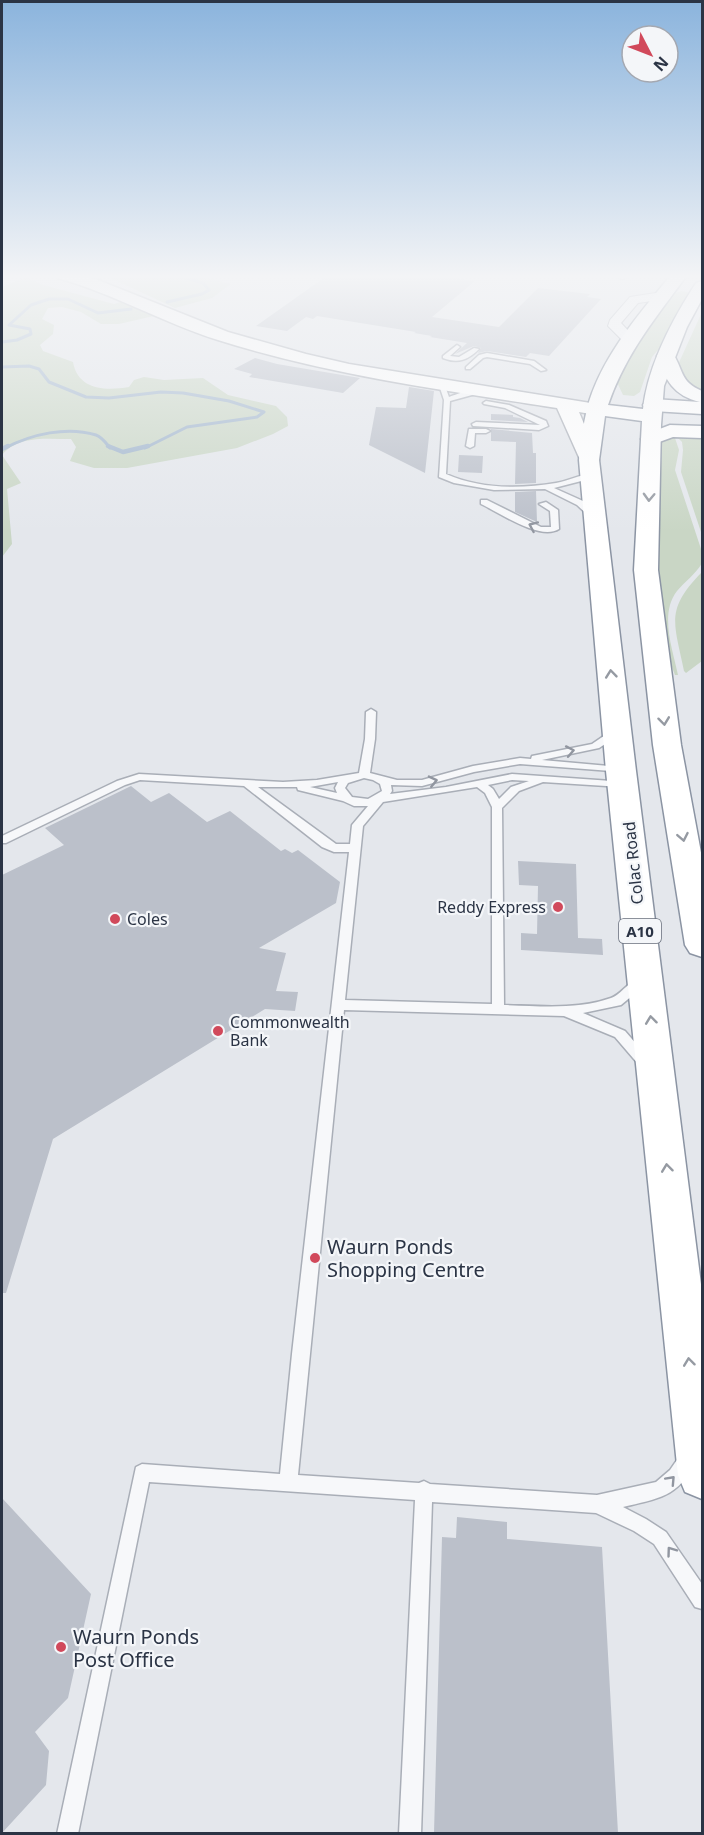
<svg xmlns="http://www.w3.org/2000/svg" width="704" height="1835" font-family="'Noto Sans',sans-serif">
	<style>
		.green { fill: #c9d6c5 }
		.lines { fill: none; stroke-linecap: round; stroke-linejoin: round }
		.stream-far1 { stroke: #9fb4cc; stroke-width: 3 }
		.stream { stroke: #9fb4cc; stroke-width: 4.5 }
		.building { fill: #bbc0ca }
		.service-casing { stroke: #a9aeb7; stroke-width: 3 }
		.minor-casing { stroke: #a9aeb7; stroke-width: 2 }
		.secondary-casing { stroke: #a9aeb7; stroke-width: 3 }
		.trunk-casing { stroke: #8b94a3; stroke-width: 3 }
		.motorway-casing { stroke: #8b94a3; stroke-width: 3 }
		.service { fill: #f7f8fa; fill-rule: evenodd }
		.minor { fill: #f7f8fa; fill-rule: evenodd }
		.secondary { fill: #fff; fill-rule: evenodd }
		.trunk { fill: #fff; fill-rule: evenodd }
		.motorway { fill: #fff; fill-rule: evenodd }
		.oneway { stroke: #959aa2 }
		.oneway2 { stroke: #9196a0 }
		.poi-dot { fill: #d1495b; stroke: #f4f6f9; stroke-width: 2 }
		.labels { text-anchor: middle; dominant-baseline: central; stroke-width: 4.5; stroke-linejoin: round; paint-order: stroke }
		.shield { fill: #f4f6f9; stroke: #676e7b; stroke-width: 1.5 }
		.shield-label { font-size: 15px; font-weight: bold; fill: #2b3445 }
		.street-label { font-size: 16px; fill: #2b3445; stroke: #f4f6f9 }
		.poi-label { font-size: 16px; fill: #2b3445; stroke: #f4f6f9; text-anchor: start }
		.near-poi-label { font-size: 20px; fill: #2b3445; stroke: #f4f6f9; text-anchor: start }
	</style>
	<rect width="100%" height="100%" fill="#e4e7ec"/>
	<path class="green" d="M 104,275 L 196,275 L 231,284 L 212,298 L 175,308 Z
		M 26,277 L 43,285 L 114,304 L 123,301 L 158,315 L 119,324 L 101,324 L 81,312 L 62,307 L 48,308 L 42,319 L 54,325 L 53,334 L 40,345 L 43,351 L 73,362 C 78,390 105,391 129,387 L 134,380 L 144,377 L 164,380 L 203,378 L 228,395 L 276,406 L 287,417 L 288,426 L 273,434 L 237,448 L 127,468 L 94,468 L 70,461 L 76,447 L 71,439 C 47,439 18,435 2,455 L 21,483 L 7,489 L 12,544 L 2,557 L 2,287 Z
		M 682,291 L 691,293 L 663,344 L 652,357 L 640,392 L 634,396 L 623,395 L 616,380 L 619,371 L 671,294 Z
		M 702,312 L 702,388 L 694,392 L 676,369 Z
		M 684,433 L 702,434 L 702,535 L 681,472 L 683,450 L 682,442 L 674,434 Z
		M 671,434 L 675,438 L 679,450 L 675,470 L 702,552 L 702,563 C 696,574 685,581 677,591 C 659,614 673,650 678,675 L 675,675 C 648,606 660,515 662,442 L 663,438 Z
		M 702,572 L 702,661 L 686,673 L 684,671 C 674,622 665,610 702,572 Z"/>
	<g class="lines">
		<path class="stream-far1" d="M 167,302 L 202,294 L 209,290 L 203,283 L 176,275
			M 2,342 L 17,340 L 31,334 L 30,329 L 9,325 L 31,305 L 49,299 L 68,299 L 98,313 L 131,309
			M 2,367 L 29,366 L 39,369 L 49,382 L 86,397 L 109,398 L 161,392 L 183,393 L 229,401 L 264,412 L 257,417 L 187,427 L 145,448
			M 5,448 C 32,434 67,426 96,435 C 102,437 106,443 110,448"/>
		<path class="stream" d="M 108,446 L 123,452 L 148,446
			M 2,449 L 8,446"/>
	</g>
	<path class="building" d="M 328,275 L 433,275 L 475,281 L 432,317 L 499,327 L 538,288 L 590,294 L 587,297 L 601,299 L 549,356 L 530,353 L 526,357 L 487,351 L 478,353 L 481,348 L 474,346 L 455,354 L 467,343 L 430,337 L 432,336 L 414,333 L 416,332 L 317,316 L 313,319 L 306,317 L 287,331 L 256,326 Z
		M 255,358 L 277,364 L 360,378 L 343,393 L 249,377 L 252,374 L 234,369 Z
		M 409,387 L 434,391 L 425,473 L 369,445 L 376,407 L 406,408 Z
		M 491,414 L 513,415 L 513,417 L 520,418 L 528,422 L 491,420 Z
		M 491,429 L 532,433 L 533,453 L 536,453 L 536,483 L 515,484 L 516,442 L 491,441 Z
		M 459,455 L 483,456 L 482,473 L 458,472 Z
		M 536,491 L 537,522 L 515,512 L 515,492 Z
		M 131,786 L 151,802 L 169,793 L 207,822 L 230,811 L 281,851 L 285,849 L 292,853 L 298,850 L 340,882 L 336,903 L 259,948 L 286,953 L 276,991 L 298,992 L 295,1011 L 265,1009 L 53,1139 L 6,1293 L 2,1293 L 2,875 L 64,845 L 45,828 Z
		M 518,861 L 576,864 L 578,938 L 602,939 L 603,955 L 521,950 L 521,933 L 537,934 L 538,886 L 519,885 Z
		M 2,1498 L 91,1594 L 68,1698 L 35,1732 L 49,1751 L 46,1785 L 2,1833 Z
		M 457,1517 L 507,1522 L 507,1539 L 602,1547 L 618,1833 L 434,1833 L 442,1537 L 456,1538 Z"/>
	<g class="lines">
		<defs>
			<path id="service" d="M 611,275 L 626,277 L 623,279 Z
				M 457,345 L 460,347 L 450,356 L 459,357 L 474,348 L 479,349 C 468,360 458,364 443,358 L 443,356 Z
				M 487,353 L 534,361 L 546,370 L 541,371 L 530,364 L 487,357 L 483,358 L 470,369 L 466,369 L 466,367 L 479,355 Z
				M 438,381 L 445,386 L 449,397 C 460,393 474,388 483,392 L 450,401 L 446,474 C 480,489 520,489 556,483 C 568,481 581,474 593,474 L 593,478 L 554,488 L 583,501 L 596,513 L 596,517 L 590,517 L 577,505 L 545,489 L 494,490 L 454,483 L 439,477 L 444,400 L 440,388 L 435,383 Z
				M 486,401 L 509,405 L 546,421 L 548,426 L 539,430 L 473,426 L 472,424 L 476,422 L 540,425 L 505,408 L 484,404 L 483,403 Z
				M 469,429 L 486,429 L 490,431 L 486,433 L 475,433 L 474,446 L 470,448 L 466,446 Z
				M 481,500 L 487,500 L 541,527 L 551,527 L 550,511 L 539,504 L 546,502 L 558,510 L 559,529 C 540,541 500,513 481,504 Z
				M 371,709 L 376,712 L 375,739 L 370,773 L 397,780 L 422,780 L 473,766 L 520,758 L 531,759 L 532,756 L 592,744 L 611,731 L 619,731 L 619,735 L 599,748 L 542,760 L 620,767 L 625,770 L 624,772 L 520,764 L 474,772 L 422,786 L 391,785 L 392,791 L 390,794 L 446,787 L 512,774 L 626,782 L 627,784 L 626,786 L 622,787 L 543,782 L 519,791 L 502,808 L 504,1005 C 539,1006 577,1010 611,998 C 623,994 632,975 645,979 L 647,982 L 645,985 L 621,1005 L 583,1013 L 625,1031 L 651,1061 L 649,1065 L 639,1065 L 615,1037 L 564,1016 L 344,1010 L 298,1475 L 419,1483 L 424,1481 L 430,1484 L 597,1495 L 656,1482 L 670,1470 L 681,1454 L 687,1451 L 693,1454 L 696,1460 C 680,1497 657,1499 623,1507 L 646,1519 L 666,1532 L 702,1584 L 702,1609 L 695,1607 L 654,1544 L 634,1531 L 596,1513 L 432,1502 L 421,1834 L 399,1834 L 415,1500 L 149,1482 L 78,1834 L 57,1834 L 136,1467 L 142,1464 L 280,1474 L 292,1354 L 349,852 L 334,852 L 322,847 L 244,786 L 140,780 L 125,785 L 6,843 L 2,843 L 2,836 L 117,781 L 139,774 L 283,782 L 317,780 L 359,773 L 365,739 L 366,712 ZM 364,778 L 373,780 L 380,784 L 382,791 L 368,799 L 352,797 L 345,788 L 348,783 ZM 512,780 L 529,781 L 511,787 L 499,799 L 493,789 L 488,785 ZM 338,782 L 335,788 L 337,793 L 310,787 ZM 258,787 L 297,787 L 298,790 L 343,801 L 354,806 L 368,806 L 352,825 L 350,844 L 336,844 ZM 477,787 L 485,793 L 492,807 L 492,1004 L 345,1000 L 363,826 L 383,802 Z"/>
			<path id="minor" d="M 662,292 L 666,293 L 668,296 L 666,299 L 638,303 L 621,323 L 637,340 L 635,343 L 625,343 L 608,326 L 610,320 L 630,297 Z"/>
			<path id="secondary" d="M 54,275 L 81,275 L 98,280 L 228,332 L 306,354 L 349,364 L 603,405 L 606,409 L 603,413 L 596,415 L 579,412 L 599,460 L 596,464 L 589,466 L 582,464 L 557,408 C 443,390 328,375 218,340 C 163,323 113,293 57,278 Z"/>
			<path id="trunk" d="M 671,275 L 687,275 C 655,319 626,353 608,405 L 643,409 C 648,365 672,320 696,283 L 702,281 L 702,299 L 687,327 L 664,386 L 661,425 L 658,570 L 681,745 L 702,858 L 702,957 L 690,953 L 685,945 L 653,745 L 634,570 L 642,421 L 605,416 L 599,460 L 636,771 L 702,1292 L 702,1499 L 685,1492 L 678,1475 L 606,771 L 579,460 C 581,443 583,425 587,409 C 600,359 638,315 671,275 Z"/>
			<path id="motorway" d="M 666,351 L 672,352 C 684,370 679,381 702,391 L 702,414 L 653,411 L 646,409 L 643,405 L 646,401 L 653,399 L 700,402 C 674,396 665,380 657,356 L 660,352 Z
				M 670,425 L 702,426 L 702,438 L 673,437 L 651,445 L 644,443 L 641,439 L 644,435 Z"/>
		</defs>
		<use href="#service" class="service-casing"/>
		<use href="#minor" class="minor-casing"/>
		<use href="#secondary" class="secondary-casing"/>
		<use href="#trunk" class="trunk-casing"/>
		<use href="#motorway" class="motorway-casing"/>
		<use href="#service" class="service"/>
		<use href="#minor" class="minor"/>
		<use href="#secondary" class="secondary"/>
		<use href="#trunk" class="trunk"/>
		<use href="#motorway" class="motorway"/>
	</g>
	<defs><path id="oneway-chevron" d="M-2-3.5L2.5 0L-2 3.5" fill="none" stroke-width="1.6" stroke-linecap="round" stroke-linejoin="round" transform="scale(1.5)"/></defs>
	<g class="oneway">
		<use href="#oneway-chevron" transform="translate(649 497) rotate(92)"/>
		<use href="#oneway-chevron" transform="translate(611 674) rotate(-96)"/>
		<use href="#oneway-chevron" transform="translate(664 721) rotate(83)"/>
		<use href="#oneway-chevron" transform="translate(683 837) rotate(79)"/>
		<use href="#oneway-chevron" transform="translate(651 1020) rotate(-97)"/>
		<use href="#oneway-chevron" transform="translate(667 1168) rotate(-97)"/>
		<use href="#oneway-chevron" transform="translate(689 1362) rotate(-97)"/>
	</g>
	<g class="oneway2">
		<use href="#oneway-chevron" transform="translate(533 526) rotate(-156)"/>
		<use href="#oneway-chevron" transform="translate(570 751) rotate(-11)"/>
		<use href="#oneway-chevron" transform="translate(433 781) rotate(-13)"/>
		<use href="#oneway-chevron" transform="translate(671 1480) rotate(-47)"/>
		<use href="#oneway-chevron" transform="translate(671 1551) rotate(-126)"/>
	</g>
	<linearGradient id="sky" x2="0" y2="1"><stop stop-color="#8bb4dd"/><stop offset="0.52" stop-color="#f3f4f6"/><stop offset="1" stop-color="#f3f4f6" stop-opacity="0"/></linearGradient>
	<rect width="704" height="532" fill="url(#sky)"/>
	<g class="poi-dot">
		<circle cx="558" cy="907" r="6"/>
		<circle cx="115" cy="919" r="6"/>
		<circle cx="218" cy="1031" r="6"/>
		<circle cx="315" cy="1258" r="6"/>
		<circle cx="61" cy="1647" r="6"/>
	</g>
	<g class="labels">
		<rect class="shield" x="619" y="919" width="42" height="24" rx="4.5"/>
		<g class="shield-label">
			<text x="640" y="931">A10</text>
		</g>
		<g class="street-label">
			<text transform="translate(633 863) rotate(-96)">Colac Road</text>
		</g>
		<g class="poi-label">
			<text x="546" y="907" text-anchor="end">Reddy Express</text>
			<text x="127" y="919">Coles</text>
			<text x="230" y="1022">Commonwealth<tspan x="230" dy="18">Bank</tspan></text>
		</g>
		<g class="near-poi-label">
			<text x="327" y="1246">Waurn Ponds<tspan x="327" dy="23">Shopping Centre</tspan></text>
			<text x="73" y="1636">Waurn Ponds<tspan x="73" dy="23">Post Office</tspan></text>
		</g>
	</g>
	<rect width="704" height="1835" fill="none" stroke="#2b3445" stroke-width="6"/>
	<g transform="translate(650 54) rotate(132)"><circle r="28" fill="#f4f6f9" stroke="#a4a8b1" stroke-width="1.5"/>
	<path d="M0-4.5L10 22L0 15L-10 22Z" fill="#d1495b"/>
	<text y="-9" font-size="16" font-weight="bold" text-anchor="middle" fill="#2b3445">N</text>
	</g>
</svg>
